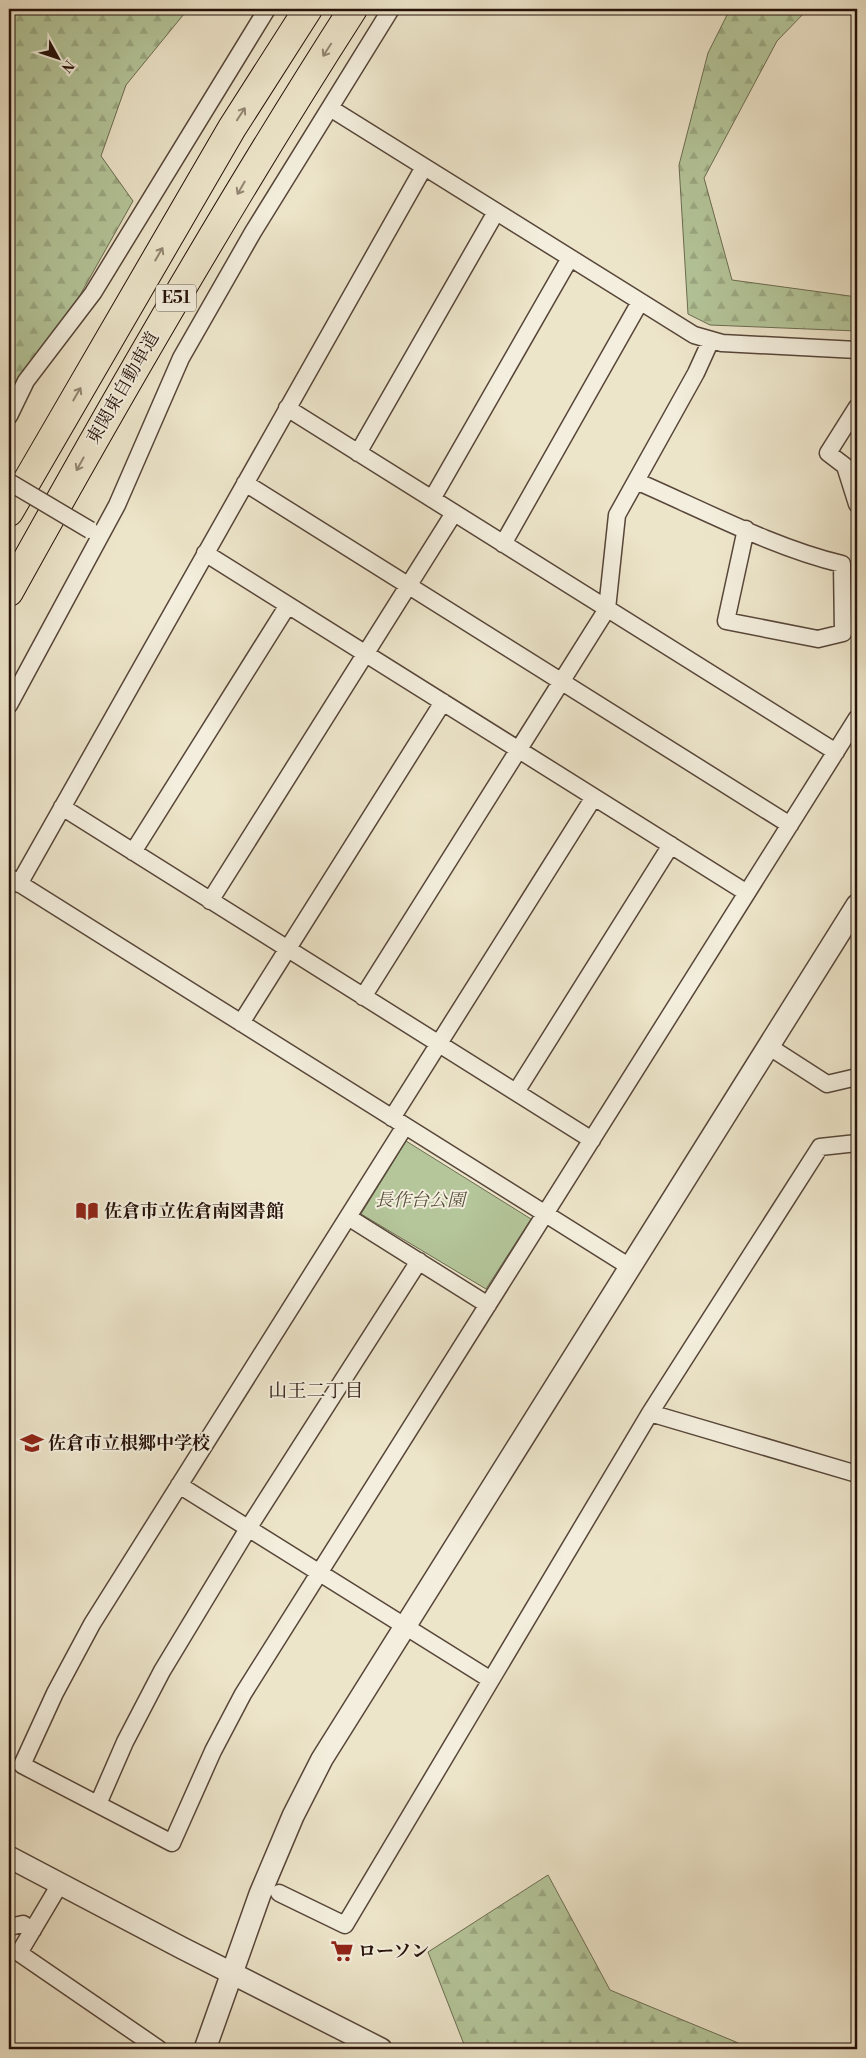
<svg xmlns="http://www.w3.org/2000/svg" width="866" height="2058" font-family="'Libre Bodoni','Noto Serif JP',serif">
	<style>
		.forest { fill: url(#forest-firs); stroke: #6c6c52 }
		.park { fill: #b4c69a; stroke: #6c6c52 }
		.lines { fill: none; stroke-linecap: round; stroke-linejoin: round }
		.minor-casing { stroke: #574639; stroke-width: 19 }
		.tertiary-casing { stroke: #574639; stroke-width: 24 }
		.motorway-casing { stroke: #251109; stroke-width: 30 }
		.minor { stroke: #f3eedd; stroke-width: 16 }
		.tertiary { stroke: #f3eedd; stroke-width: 21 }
		.motorway { stroke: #ede5ca; stroke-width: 28 }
		.minor-bridge-casing { stroke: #574639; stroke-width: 19; stroke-linecap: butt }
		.minor-bridge { stroke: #f3eedd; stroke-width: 16 }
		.oneway { stroke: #938673 }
		.labels { text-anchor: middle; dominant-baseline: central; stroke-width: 4; stroke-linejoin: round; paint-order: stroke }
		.shield { fill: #f3eedd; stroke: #635349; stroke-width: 1 }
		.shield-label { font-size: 16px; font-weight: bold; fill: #251109 }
		.street-label { font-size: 18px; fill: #251109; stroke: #f3eedd }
		.park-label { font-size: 18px; font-style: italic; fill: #57503c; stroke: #f3eedd }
		.poi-label { font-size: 18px; font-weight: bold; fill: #251109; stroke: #f3eedd; text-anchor: start }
		.neighbourhood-label { font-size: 19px; fill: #251109; stroke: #f3eedd }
	</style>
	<defs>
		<pattern id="forest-firs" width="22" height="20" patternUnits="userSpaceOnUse" patternTransform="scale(1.25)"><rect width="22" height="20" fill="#b4c69a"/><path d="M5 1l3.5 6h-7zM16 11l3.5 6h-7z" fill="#9ba983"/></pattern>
	</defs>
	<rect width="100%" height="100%" fill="#ede5ca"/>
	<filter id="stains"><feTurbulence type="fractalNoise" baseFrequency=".004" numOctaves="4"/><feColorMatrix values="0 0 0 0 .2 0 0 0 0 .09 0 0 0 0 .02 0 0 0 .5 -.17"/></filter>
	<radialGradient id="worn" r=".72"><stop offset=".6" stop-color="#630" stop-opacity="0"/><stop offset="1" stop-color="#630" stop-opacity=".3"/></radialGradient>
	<path class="forest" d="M 9,9 L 188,9 L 126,85 L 101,156 L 133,201 L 66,320 L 9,415 Z
		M 730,9 L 808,9 L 777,41 L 704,178 L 732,280 L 857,297 L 857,331 L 710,325 L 688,314 L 679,165 L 708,53 Z
		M 548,1875 L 610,1990 L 736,2042 L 749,2049 L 477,2049 L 465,2047 L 428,1952 Z"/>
	<path class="park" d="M 406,1141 L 531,1219 L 486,1289 L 361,1214 Z"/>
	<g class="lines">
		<defs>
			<path id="minor" d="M 330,108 L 694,335 L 722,343 L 857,350
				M 857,407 L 828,453 L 845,466 L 857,504
				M 287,408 L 836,752
				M 9,416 L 26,381 L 93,293 L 267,9
				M 358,453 L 496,212
				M 636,481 C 701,509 774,548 842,564 L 843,633 L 818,639 L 726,621 L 746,529
				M 245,483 L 790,825
				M 432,499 L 570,258
				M 503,544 L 640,302
				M 205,553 L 747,893
				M 9,705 L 117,505 L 181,358 L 253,232 L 391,9
				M 62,807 L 592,1140
				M 133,852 L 288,605
				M 9,877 L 630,1267
				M 19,884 L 424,167
				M 210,901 L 454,513
				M 363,997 L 607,609 L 617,515 L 696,373 L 711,340
				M 241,1023 L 443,702
				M 768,1046 L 827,1084 L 857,1077
				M 516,1092 L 671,845
				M 392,1118 L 594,797
				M 405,1126 L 92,1624 L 55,1693 L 22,1765 L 172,1843 L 213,1751 L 243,1694 L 857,718
				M 348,1217 L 488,1305
				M 650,1413 L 857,1474
				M 179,1485 L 491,1680
				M 98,1804 L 125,1742 L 162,1671 L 249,1527 L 419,1261
				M 60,1884 L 19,1953 L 159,2049
				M 279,1893 L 345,1925 L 650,1413 L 820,1147 L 857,1143
				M 9,1927 L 23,1924 L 33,1930"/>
			<path id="tertiary" d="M 9,1857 L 182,1948 L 381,2049
				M 205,2049 L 260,1894 L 293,1816 L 322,1759 L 857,905"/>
			<path id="motorway" d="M 9,512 L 232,128 L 308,9
				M 9,592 C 118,395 231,199 353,9"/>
		</defs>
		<use href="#minor" class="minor-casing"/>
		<use href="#tertiary" class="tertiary-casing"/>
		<use href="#motorway" class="motorway-casing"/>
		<use href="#minor" class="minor"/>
		<use href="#tertiary" class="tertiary"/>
		<use href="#motorway" class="motorway"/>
		<defs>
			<path id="minor-bridge" d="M 9,482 L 90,530"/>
		</defs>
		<use href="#minor-bridge" class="minor-bridge-casing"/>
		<use href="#minor-bridge" class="minor-bridge"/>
	</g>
	<defs><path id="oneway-shaft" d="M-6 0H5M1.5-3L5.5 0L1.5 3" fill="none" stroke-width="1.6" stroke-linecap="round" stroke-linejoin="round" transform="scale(1.25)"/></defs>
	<g class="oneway">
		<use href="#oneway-shaft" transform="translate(327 50) rotate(123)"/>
		<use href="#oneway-shaft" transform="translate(241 114) rotate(-57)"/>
		<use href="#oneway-shaft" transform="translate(241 188) rotate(120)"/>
		<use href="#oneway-shaft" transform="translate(159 254) rotate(-60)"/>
		<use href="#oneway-shaft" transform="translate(77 394) rotate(-60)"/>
		<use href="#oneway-shaft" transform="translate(80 464) rotate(119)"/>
	</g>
	<defs>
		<symbol id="library-bare" viewBox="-9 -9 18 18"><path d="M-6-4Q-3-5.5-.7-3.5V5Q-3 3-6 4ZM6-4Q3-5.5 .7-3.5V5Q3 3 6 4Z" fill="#8f2418" stroke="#f3eedd" stroke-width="2.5" paint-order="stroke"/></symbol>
		<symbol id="school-bare" viewBox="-9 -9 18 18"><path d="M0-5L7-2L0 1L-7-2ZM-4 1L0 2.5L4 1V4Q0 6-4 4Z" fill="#8f2418" stroke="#f3eedd" stroke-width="2.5" paint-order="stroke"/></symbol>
		<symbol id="supermarket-bare" viewBox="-9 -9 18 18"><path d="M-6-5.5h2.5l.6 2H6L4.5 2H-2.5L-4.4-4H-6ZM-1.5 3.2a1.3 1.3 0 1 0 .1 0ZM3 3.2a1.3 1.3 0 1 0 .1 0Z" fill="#8f2418" stroke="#f3eedd" stroke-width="2.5" paint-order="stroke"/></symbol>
	</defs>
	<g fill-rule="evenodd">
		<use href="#library-bare" x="71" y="1195" width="32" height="32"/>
		<use href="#school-bare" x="16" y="1427" width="32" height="32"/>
		<use href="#supermarket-bare" x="326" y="1935" width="32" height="32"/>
	</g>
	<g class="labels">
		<rect class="shield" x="156" y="284.5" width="40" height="27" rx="4"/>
		<g class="shield-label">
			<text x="176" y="298">E51</text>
		</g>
		<g class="street-label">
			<text transform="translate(123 388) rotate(-60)">東関東自動車道</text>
		</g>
		<g class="park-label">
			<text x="420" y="1200">長作台公園</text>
		</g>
		<g class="poi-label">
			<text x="104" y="1211">佐倉市立佐倉南図書館</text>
			<text x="48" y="1443">佐倉市立根郷中学校</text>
			<text x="358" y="1951">ローソン</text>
		</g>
		<g class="neighbourhood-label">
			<text x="316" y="1391">山王二丁目</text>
		</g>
	</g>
	<rect width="866" height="2058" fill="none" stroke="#ede5ca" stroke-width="30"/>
	<rect x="10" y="10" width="846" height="2038" fill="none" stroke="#251109" stroke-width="2.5"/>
	<rect x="15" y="15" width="836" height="2028" fill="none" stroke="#251109"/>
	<g transform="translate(58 58) rotate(130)" stroke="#f3eedd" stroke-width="4" paint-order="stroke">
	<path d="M0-4L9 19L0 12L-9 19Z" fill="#251109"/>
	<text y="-8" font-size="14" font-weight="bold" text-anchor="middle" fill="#251109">N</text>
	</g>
	<rect width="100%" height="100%" filter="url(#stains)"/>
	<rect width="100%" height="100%" fill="url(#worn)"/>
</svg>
